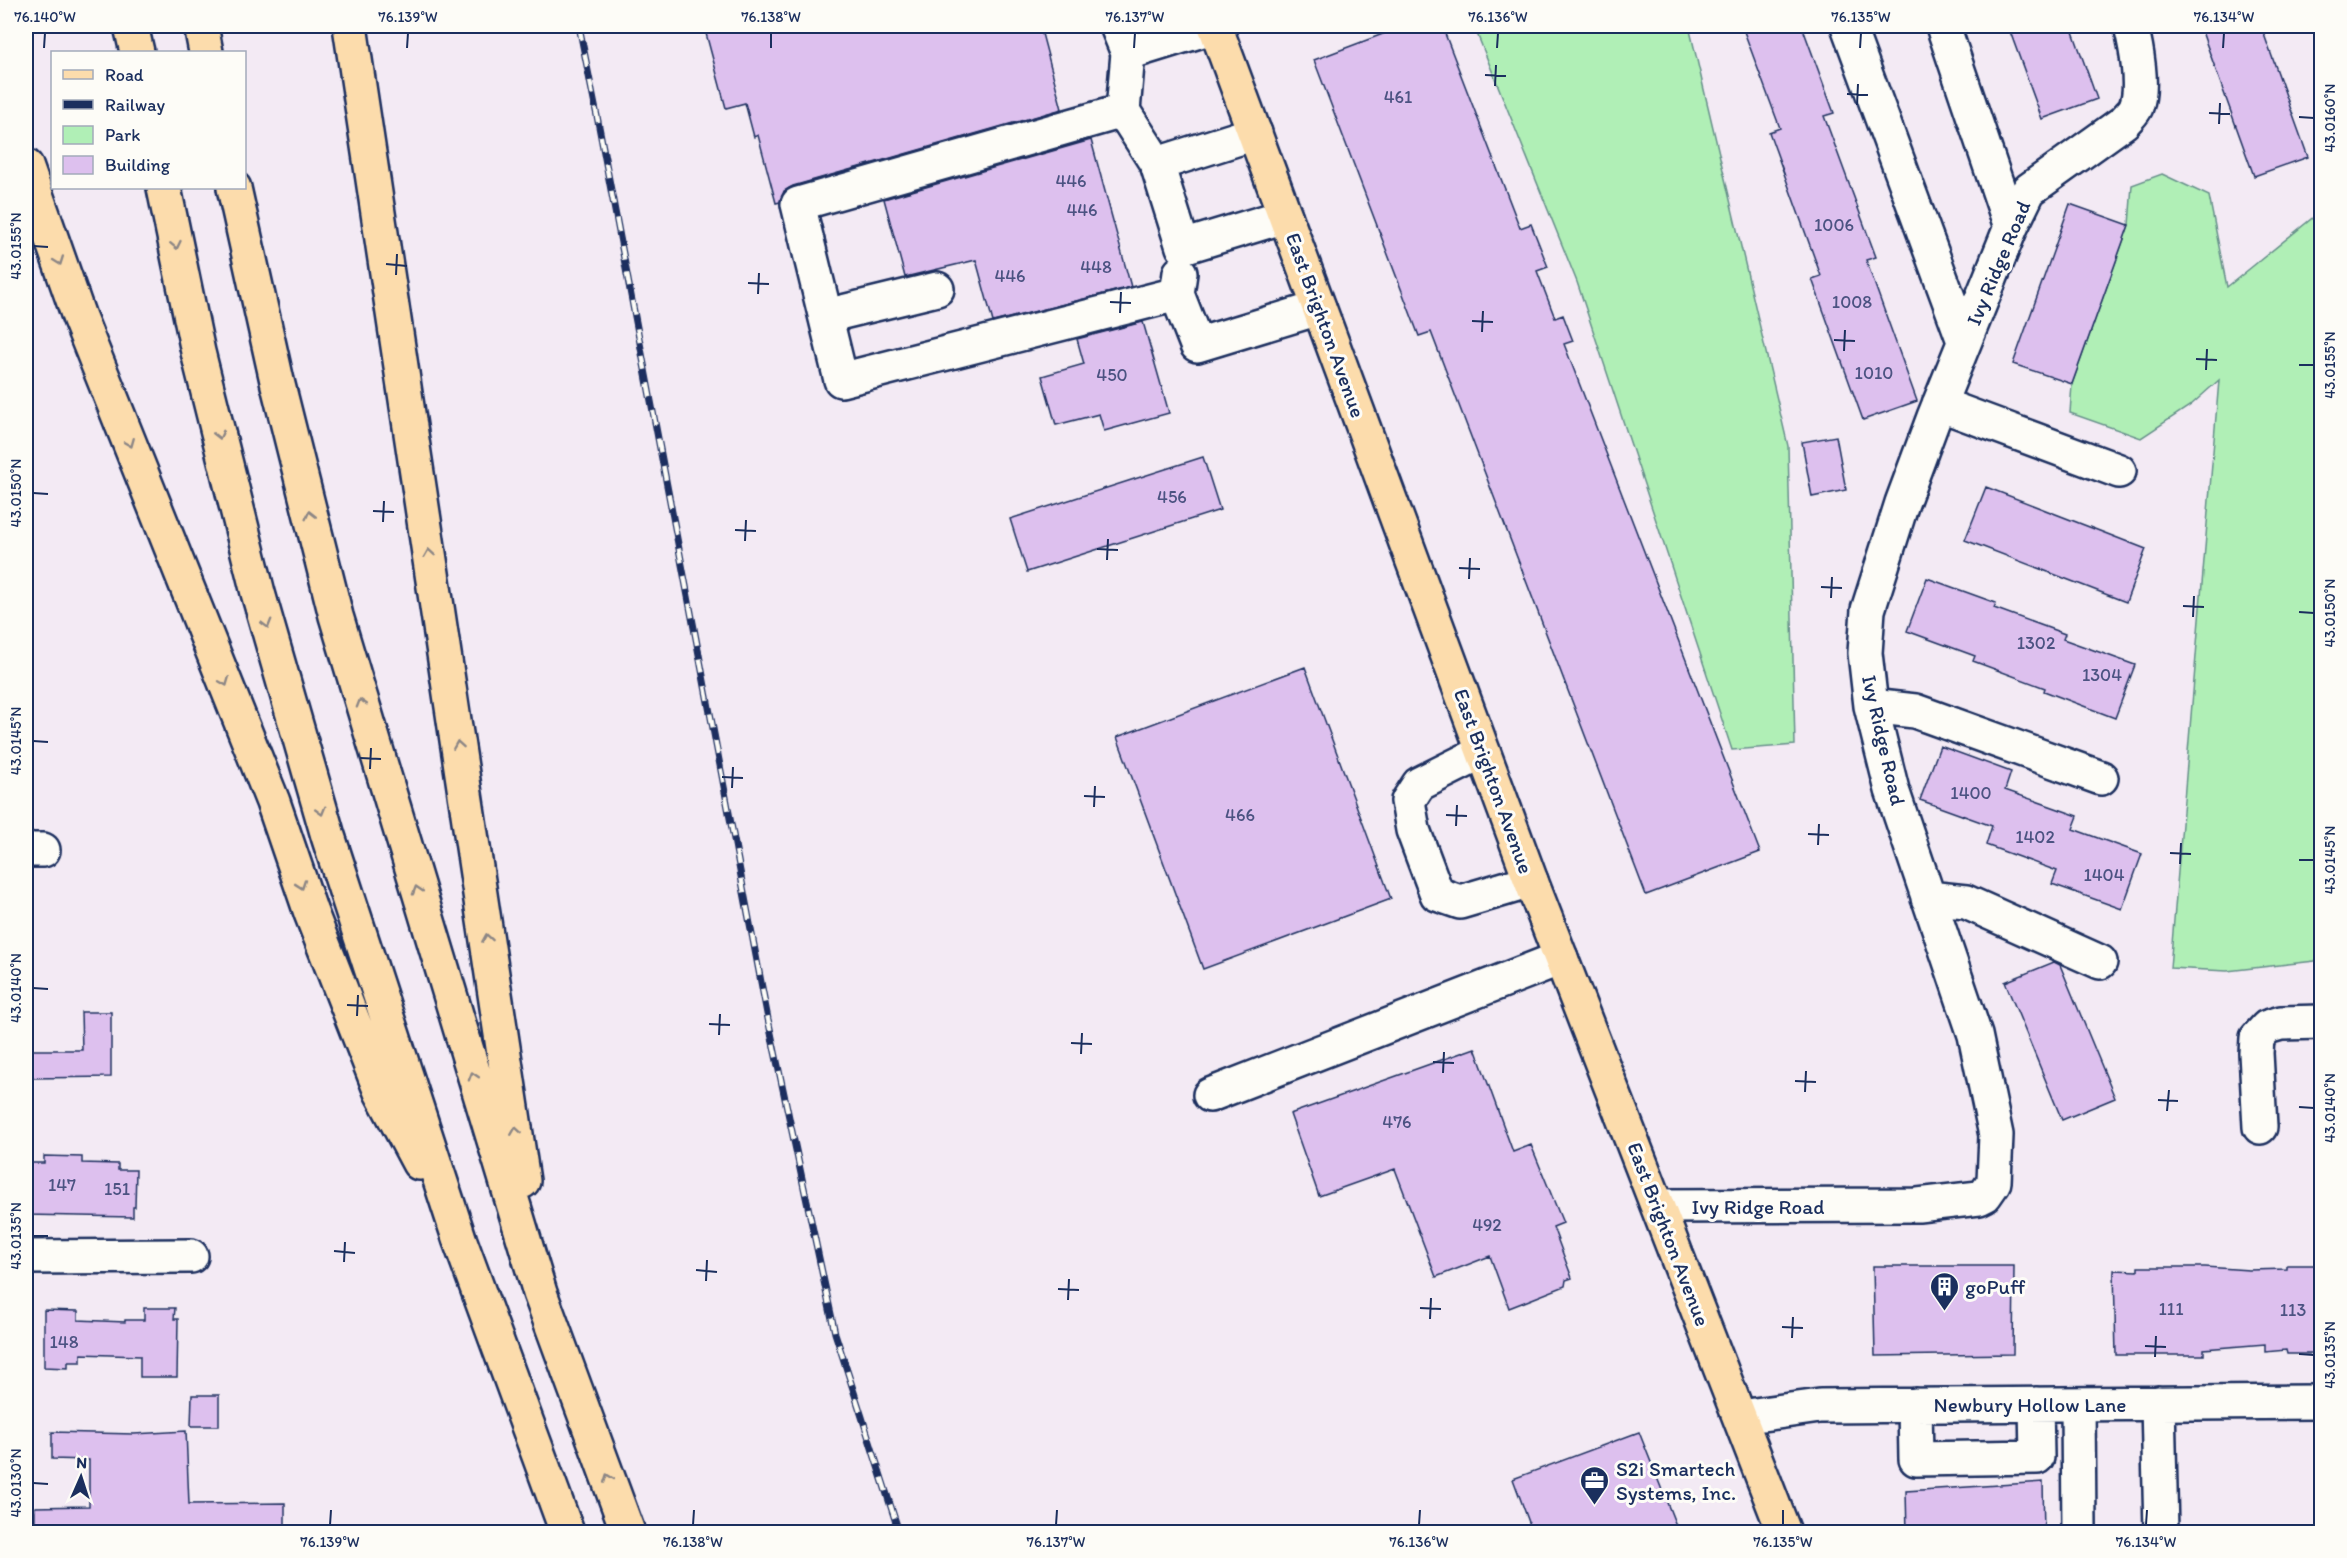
<svg xmlns="http://www.w3.org/2000/svg" width="2347" height="1558" font-family="Itim,sans-serif">
	<style>
		.green { fill: #b0efb6; stroke: #668f8a; stroke-width: 1.5 }
		.building { fill: #ddc0ee; stroke: #1b2f5e; stroke-width: 1.5 }
		.lines { fill: none; stroke-linecap: round; stroke-linejoin: round }
		.minor-casing { stroke: #1b2f5e; stroke-width: 38 }
		.major-casing { stroke: #1b2f5e; stroke-width: 38 }
		.highway-casing { stroke: #1b2f5e; stroke-width: 38 }
		.minor { stroke: #fdfcf7; stroke-width: 33 }
		.major { stroke: #fcdcac; stroke-width: 33 }
		.highway { stroke: #fcdcac; stroke-width: 33 }
		.rail-casing { stroke: #1b2f5e; stroke-width: 7 }
		.rail { stroke: #fdfcf7; stroke-width: 4.5; stroke-dasharray: 14; stroke-linecap: butt }
		.oneway { stroke: #8c8685 }
		.ticks { fill: none; stroke: #1b2f5e; stroke-width: 2 }
		.labels { text-anchor: middle; dominant-baseline: central; stroke-width: 6; stroke-linejoin: round; paint-order: stroke }
		.number-label { font-size: 18px; fill: #4c5382 }
		.street-label { font-size: 21px; fill: #1b2f5e; stroke: #fdfcf7 }
		.poi-label { font-size: 21px; fill: #1b2f5e; stroke: #fdfcf7; text-anchor: start }
		.neatline { fill: none; stroke: #1b2f5e; stroke-width: 2 }
		.ticks-label { font-size: 15px; text-anchor: middle; fill: #1b2f5e }
	</style>
	<rect width="100%" height="100%" fill="#f3eaf4"/>
	<filter id="ink" filterUnits="userSpaceOnUse"><feTurbulence type="fractalNoise" baseFrequency=".0167" numOctaves="2"/><feDisplacementMap in="SourceGraphic" scale="12" xChannelSelector="R" yChannelSelector="G"/><feConvolveMatrix kernelMatrix="1 2 1 2 8 2 1 2 1" color-interpolation-filters="sRGB"/></filter>
	<g filter="url(#ink)">
		<path class="green" d="M 1474,26 L 1689,26 L 1788,446 L 1795,745 L 1732,750 L 1577,282 Z
			M 2162,174 L 2209,196 L 2227,287 L 2321,211 L 2322,953 L 2315,961 L 2227,971 L 2170,968 L 2219,380 L 2191,405 L 2141,438 L 2070,413 L 2072,384 L 2129,225 L 2132,185 Z"/>
		<path class="building" d="M 704,26 L 1040,26 L 1062,109 L 793,186 L 784,191 L 780,202 L 776,203 L 758,135 L 754,137 L 745,103 L 726,108 Z
			M 1404,26 L 1442,26 L 1520,228 L 1531,224 L 1548,267 L 1537,271 L 1555,318 L 1563,315 L 1573,341 L 1564,344 L 1760,852 L 1646,895 L 1431,332 L 1419,336 L 1314,60 Z
			M 1742,26 L 1802,26 L 1834,113 L 1824,116 L 1876,257 L 1866,260 L 1917,401 L 1863,420 L 1812,279 L 1821,276 L 1769,132 L 1780,128 Z
			M 2008,26 L 2071,26 L 2097,99 L 2042,119 Z
			M 2200,26 L 2261,26 L 2308,157 L 2254,176 Z
			M 1091,140 L 1131,287 L 993,322 L 976,260 L 905,277 L 884,199 Z
			M 2070,204 L 2129,225 L 2072,384 L 2013,364 Z
			M 1143,322 L 1169,413 L 1104,431 L 1099,414 L 1056,425 L 1042,376 L 1084,364 L 1077,339 Z
			M 1836,436 L 1846,490 L 1812,497 L 1802,442 Z
			M 1203,457 L 1220,510 L 1027,572 L 1010,519 Z
			M 1986,487 L 2146,549 L 2126,602 L 1965,540 Z
			M 1927,578 L 1996,603 L 1994,608 L 2065,634 L 2063,639 L 2135,665 L 2115,718 L 2044,691 L 2045,688 L 1973,661 L 1975,656 L 1907,631 Z
			M 1305,667 L 1391,899 L 1203,969 L 1117,737 Z
			M 1940,746 L 2011,772 L 2005,790 L 2078,816 L 2073,829 L 2142,854 L 2122,909 L 2052,884 L 2057,871 L 1986,845 L 1992,826 L 1920,800 Z
			M 2054,962 L 2060,965 L 2115,1098 L 2062,1120 L 2005,982 Z
			M 81,1012 L 111,1012 L 111,1077 L 31,1078 L 31,1050 L 82,1050 Z
			M 1475,1048 L 1513,1152 L 1531,1145 L 1563,1223 L 1553,1227 L 1572,1278 L 1566,1280 L 1565,1286 L 1509,1308 L 1490,1256 L 1436,1277 L 1395,1169 L 1319,1196 L 1290,1114 Z
			M 44,1156 L 82,1157 L 82,1163 L 118,1164 L 118,1170 L 136,1170 L 135,1207 L 133,1207 L 133,1217 L 26,1215 L 26,1163 L 44,1163 Z
			M 2287,1265 L 2322,1265 L 2322,1354 L 2287,1354 L 2286,1350 L 2265,1352 L 2265,1344 L 2204,1349 L 2204,1355 L 2116,1355 L 2114,1270 L 2138,1271 L 2138,1267 L 2205,1267 L 2249,1270 L 2287,1269 Z
			M 1873,1266 L 2014,1266 L 2013,1354 L 1875,1356 Z
			M 144,1308 L 175,1308 L 174,1319 L 178,1319 L 177,1377 L 140,1377 L 140,1356 L 81,1354 L 81,1362 L 68,1362 L 68,1368 L 44,1367 L 44,1310 L 78,1311 L 78,1320 L 125,1322 L 125,1320 L 144,1320 Z
			M 192,1395 L 219,1395 L 219,1426 L 191,1426 Z
			M 186,1431 L 189,1504 L 285,1503 L 285,1533 L 35,1533 L 35,1507 L 89,1506 L 89,1460 L 52,1459 L 52,1432 L 134,1434 Z
			M 1639,1432 L 1679,1533 L 1533,1533 L 1513,1479 Z
			M 2043,1482 L 2044,1533 L 1907,1533 L 1906,1491 Z"/>
		<g class="lines">
			<defs>
				<path id="minor" d="M 1117,26 L 1128,53
					M 1848,26 L 1964,341
					M 1943,26 L 2011,227
					M 1123,111 L 1128,53 L 1215,26
					M 1255,133 L 1157,164 L 1183,247 L 1285,216
					M 1157,164 L 1123,111 L 798,204 L 841,380 L 1177,294
					M 1180,273 L 1177,294 L 1197,345 L 1319,308
					M 826,316 L 937,289
					M 1939,404 L 2119,471
					M 1871,706 L 1915,711 L 2101,778
					M 1483,752 L 1419,784 L 1408,801 L 1413,830 L 1437,894 L 1460,902 L 1531,881
					M 26,850 L 43,850
					M 1928,898 L 1966,902 L 2100,962
					M 1210,1095 L 1561,958
					M 2260,1127 L 2256,1053 L 2257,1038 L 2267,1027 L 2281,1023 L 2322,1022
					M 1658,1206 L 1918,1205 L 1979,1198 L 1985,1195 L 1994,1182 L 1996,1135 L 1975,1035 L 1892,790 L 1871,706 L 1865,653 L 1868,610 L 1902,503 L 1934,417 L 2011,227 L 2029,190 L 2124,122 C 2128,117 2134,112 2136,107 C 2144,87 2136,46 2131,26
					M 26,1257 L 191,1256
					M 2158,1403 L 2161,1532
					M 2078,1404 L 2079,1532
					M 1915,1405 L 1916,1459 L 2037,1457 L 2036,1404
					M 1740,1417 L 1820,1406 L 2322,1402"/>
				<path id="major" d="M 1215,26 L 1531,881 L 1784,1532"/>
				<path id="highway" d="M 131,26 L 137,52
					M 201,26 L 206,52
					M 350,26 L 523,1181
					M 26,166 L 79,317 L 273,802 L 311,913 L 381,1092 L 419,1163
					M 164,188 L 198,352 L 258,593 L 328,836 L 460,1241 L 567,1532
					M 234,188 L 277,381 L 336,616 L 540,1293 L 628,1532"/>
			</defs>
			<use href="#minor" class="minor-casing"/>
			<use href="#major" class="major-casing"/>
			<use href="#highway" class="highway-casing"/>
			<use href="#minor" class="minor"/>
			<use href="#major" class="major"/>
			<use href="#highway" class="highway"/>
			<defs>
				<path id="rail" d="M 579,26 L 597,116 L 768,1019 L 835,1333 L 899,1532"/>
			</defs>
			<use href="#rail" class="rail-casing"/>
			<use href="#rail" class="rail"/>
		</g>
		<defs><path id="oneway-chevron" d="M-2-3.5L2.5 0L-2 3.5" fill="none" stroke-width="1.6" stroke-linecap="round" stroke-linejoin="round" transform="scale(1.5)"/></defs>
		<g class="oneway">
			<use href="#oneway-chevron" transform="translate(176 245) rotate(78)"/>
			<use href="#oneway-chevron" transform="translate(59 261) rotate(70)"/>
			<use href="#oneway-chevron" transform="translate(219 435) rotate(76)"/>
			<use href="#oneway-chevron" transform="translate(130 443) rotate(68)"/>
			<use href="#oneway-chevron" transform="translate(310 515) rotate(-104)"/>
			<use href="#oneway-chevron" transform="translate(429 553) rotate(-99)"/>
			<use href="#oneway-chevron" transform="translate(267 624) rotate(74)"/>
			<use href="#oneway-chevron" transform="translate(225 682) rotate(68)"/>
			<use href="#oneway-chevron" transform="translate(361 703) rotate(-107)"/>
			<use href="#oneway-chevron" transform="translate(458 745) rotate(-99)"/>
			<use href="#oneway-chevron" transform="translate(321 811) rotate(74)"/>
			<use href="#oneway-chevron" transform="translate(301 885) rotate(71)"/>
			<use href="#oneway-chevron" transform="translate(417 890) rotate(-107)"/>
			<use href="#oneway-chevron" transform="translate(487 938) rotate(-99)"/>
			<use href="#oneway-chevron" transform="translate(473 1076) rotate(-107)"/>
			<use href="#oneway-chevron" transform="translate(516 1131) rotate(-99)"/>
			<use href="#oneway-chevron" transform="translate(608 1478) rotate(-110)"/>
		</g>
	</g>
	<path class="ticks" d="M 44,48 L 45,33M 407,48 L 408,33M 771,48 L 771,33M 1134,48 L 1135,33M 1497,48 L 1498,33M 1860,48 L 1861,33M 2223,48 L 2224,33M 1485,75 L 1506,76M 1495,86 L 1496,65M 1847,94 L 1868,95M 1857,105 L 1858,84M 2209,113 L 2230,114M 2299,117 L 2314,118M 2219,124 L 2220,103M 33,246 L 48,247M 386,264 L 407,266M 396,275 L 397,254M 748,283 L 769,284M 758,294 L 759,273M 1110,302 L 1131,303M 1120,313 L 1121,292M 1472,321 L 1493,322M 1482,332 L 1483,311M 1834,340 L 1855,341M 1844,351 L 1845,330M 2196,359 L 2217,360M 2299,365 L 2314,365M 2206,370 L 2207,349M 33,493 L 48,494M 373,511 L 394,512M 383,522 L 384,501M 735,530 L 756,531M 745,541 L 746,520M 1097,549 L 1118,550M 1107,560 L 1108,539M 1459,568 L 1480,569M 1469,579 L 1470,558M 1821,587 L 1842,588M 1831,598 L 1832,577M 2183,606 L 2204,607M 2299,612 L 2314,613M 2193,617 L 2194,596M 33,741 L 48,742M 360,758 L 381,759M 370,769 L 371,748M 722,777 L 743,778M 732,788 L 733,767M 1084,796 L 1105,797M 1094,807 L 1095,786M 1446,815 L 1467,816M 1456,826 L 1457,805M 1808,834 L 1829,835M 1818,845 L 1819,824M 2170,853 L 2191,854M 2299,860 L 2314,860M 2180,864 L 2181,843M 33,988 L 48,989M 347,1005 L 368,1006M 357,1016 L 358,995M 709,1024 L 730,1025M 719,1035 L 720,1014M 1071,1043 L 1092,1044M 1081,1054 L 1082,1033M 1433,1062 L 1454,1063M 1443,1073 L 1444,1052M 1795,1081 L 1816,1082M 1805,1092 L 1806,1071M 2158,1100 L 2178,1101M 2299,1107 L 2314,1108M 2167,1111 L 2169,1090M 33,1236 L 48,1236M 334,1251 L 355,1253M 344,1262 L 345,1242M 696,1270 L 717,1272M 706,1281 L 707,1260M 1058,1289 L 1079,1290M 1068,1300 L 1069,1279M 1420,1308 L 1441,1309M 1430,1319 L 1431,1298M 1782,1327 L 1803,1328M 1792,1338 L 1793,1317M 2145,1346 L 2166,1347M 2299,1354 L 2314,1355M 2155,1357 L 2156,1336M 33,1483 L 48,1484M 330,1525 L 331,1510M 693,1525 L 694,1510M 1056,1525 L 1057,1510M 1419,1525 L 1420,1510M 1783,1525 L 1783,1510M 2146,1525 L 2147,1510"/>
	<defs>
		<symbol id="building-pin" viewBox="-11 -11 22 30"><path d="M0 17L-7.5 6A9.5 9.5 0 1 1 7.5 6Z" fill="#1b2f5e" stroke="#fdfcf7"/><path d="M-4-6H4V6H1V3H-1V6H-4ZM-2.5-4.3h1.7v1.8h-1.7ZM.8-4.3h1.7v1.8H.8ZM-2.5-1h1.7V.8h-1.7ZM.8-1h1.7V.8H.8Z" fill="#fff"/></symbol>
		<symbol id="office-pin" viewBox="-11 -11 22 30"><path d="M0 17L-7.5 6A9.5 9.5 0 1 1 7.5 6Z" fill="#1b2f5e" stroke="#fdfcf7"/><path d="M-6-3h4V-5.5h4V-3h4V5H-6ZM-1-4.5V-3h2v-1.5ZM-6 0V1H6V0Z" fill="#fff"/></symbol>
	</defs>
	<g fill-rule="evenodd">
		<use href="#building-pin" x="1928" y="1270" width="33" height="45"/>
		<use href="#office-pin" x="1578" y="1464" width="33" height="45"/>
	</g>
	<g class="labels">
		<g class="number-label">
			<text x="1398" y="97">461</text>
			<text x="1071" y="181">446</text>
			<text x="1082" y="210">446</text>
			<text x="1834" y="225">1006</text>
			<text x="1096" y="267">448</text>
			<text x="1010" y="276">446</text>
			<text x="1852" y="302">1008</text>
			<text x="1874" y="373">1010</text>
			<text x="1112" y="375">450</text>
			<text x="1172" y="497">456</text>
			<text x="2036" y="643">1302</text>
			<text x="2102" y="675">1304</text>
			<text x="1971" y="793">1400</text>
			<text x="1240" y="815">466</text>
			<text x="2035" y="837">1402</text>
			<text x="2104" y="875">1404</text>
			<text x="1397" y="1122">476</text>
			<text x="62" y="1185">147</text>
			<text x="117" y="1189">151</text>
			<text x="1487" y="1225">492</text>
			<text x="2171" y="1309">111</text>
			<text x="2293" y="1310">113</text>
			<text x="64" y="1342">148</text>
		</g>
		<g class="street-label">
			<text transform="translate(1998 263) rotate(-67)">Ivy Ridge Road</text>
			<text transform="translate(1326 325) rotate(70)">East Brighton Avenue</text>
			<text transform="translate(1884 740) rotate(77)">Ivy Ridge Road</text>
			<text transform="translate(1494 781) rotate(70)">East Brighton Avenue</text>
			<text x="1758" y="1206">Ivy Ridge Road</text>
			<text transform="translate(1669 1234) rotate(69)">East Brighton Avenue</text>
			<text x="2030" y="1404">Newbury Hollow Lane</text>
		</g>
		<g class="poi-label">
			<text x="1965" y="1286">goPuff</text>
			<text x="1616" y="1468">S2i Smartech<tspan x="1616" dy="24">Systems, Inc.</tspan></text>
		</g>
	</g>
	<rect width="2347" height="1558" fill="none" stroke="#fdfcf7" stroke-width="66"/>
	<rect x="51" y="51" width="195" height="138" fill="#fdfcf7" stroke="#a3aaba" stroke-width="1.5"/>
	<rect x="63" y="70" width="30" height="9" fill="#fcdcac" stroke="#a3aaba" stroke-width="1.5"/>
	<text x="105" y="81" font-size="18" fill="#1b2f5e">Road</text>
	<rect x="63" y="100" width="30" height="9" fill="#1b2f5e" stroke="#a3aaba" stroke-width="1.5"/>
	<text x="105" y="111" font-size="18" fill="#1b2f5e">Railway</text>
	<rect x="63" y="126" width="30" height="18" fill="#b0efb6" stroke="#a3aaba" stroke-width="1.5"/>
	<text x="105" y="141" font-size="18" fill="#1b2f5e">Park</text>
	<rect x="63" y="156" width="30" height="18" fill="#ddc0ee" stroke="#a3aaba" stroke-width="1.5"/>
	<text x="105" y="171" font-size="18" fill="#1b2f5e">Building</text>
	<g transform="translate(81 1477) rotate(3)" stroke="#fdfcf7" stroke-width="4.5" paint-order="stroke">
	<path d="M0-4.5L10 22L0 15L-10 22Z" fill="#1b2f5e"/>
	<text y="-9" font-size="16" font-weight="bold" text-anchor="middle" fill="#1b2f5e">N</text>
	</g>
	<rect x="33" y="33" width="2281" height="1492" class="neatline"/>
	<g class="ticks-label">
		<text x="45" y="22">76.140°W</text>
		<text x="408" y="22">76.139°W</text>
		<text x="771" y="22">76.138°W</text>
		<text x="1135" y="22">76.137°W</text>
		<text x="1498" y="22">76.136°W</text>
		<text x="1861" y="22">76.135°W</text>
		<text x="2224" y="22">76.134°W</text>
		<text transform="translate(2330 118) rotate(-90)" y="5">43.0160°N</text>
		<text transform="translate(16 246) rotate(-90)" y="5">43.0155°N</text>
		<text transform="translate(2330 365) rotate(-90)" y="5">43.0155°N</text>
		<text transform="translate(16 493) rotate(-90)" y="5">43.0150°N</text>
		<text transform="translate(2330 613) rotate(-90)" y="5">43.0150°N</text>
		<text transform="translate(16 741) rotate(-90)" y="5">43.0145°N</text>
		<text transform="translate(2330 860) rotate(-90)" y="5">43.0145°N</text>
		<text transform="translate(16 988) rotate(-90)" y="5">43.0140°N</text>
		<text transform="translate(2330 1108) rotate(-90)" y="5">43.0140°N</text>
		<text transform="translate(16 1236) rotate(-90)" y="5">43.0135°N</text>
		<text transform="translate(2330 1355) rotate(-90)" y="5">43.0135°N</text>
		<text transform="translate(16 1483) rotate(-90)" y="5">43.0130°N</text>
		<text x="330" y="1547">76.139°W</text>
		<text x="693" y="1547">76.138°W</text>
		<text x="1056" y="1547">76.137°W</text>
		<text x="1419" y="1547">76.136°W</text>
		<text x="1783" y="1547">76.135°W</text>
		<text x="2146" y="1547">76.134°W</text>
	</g>
</svg>
